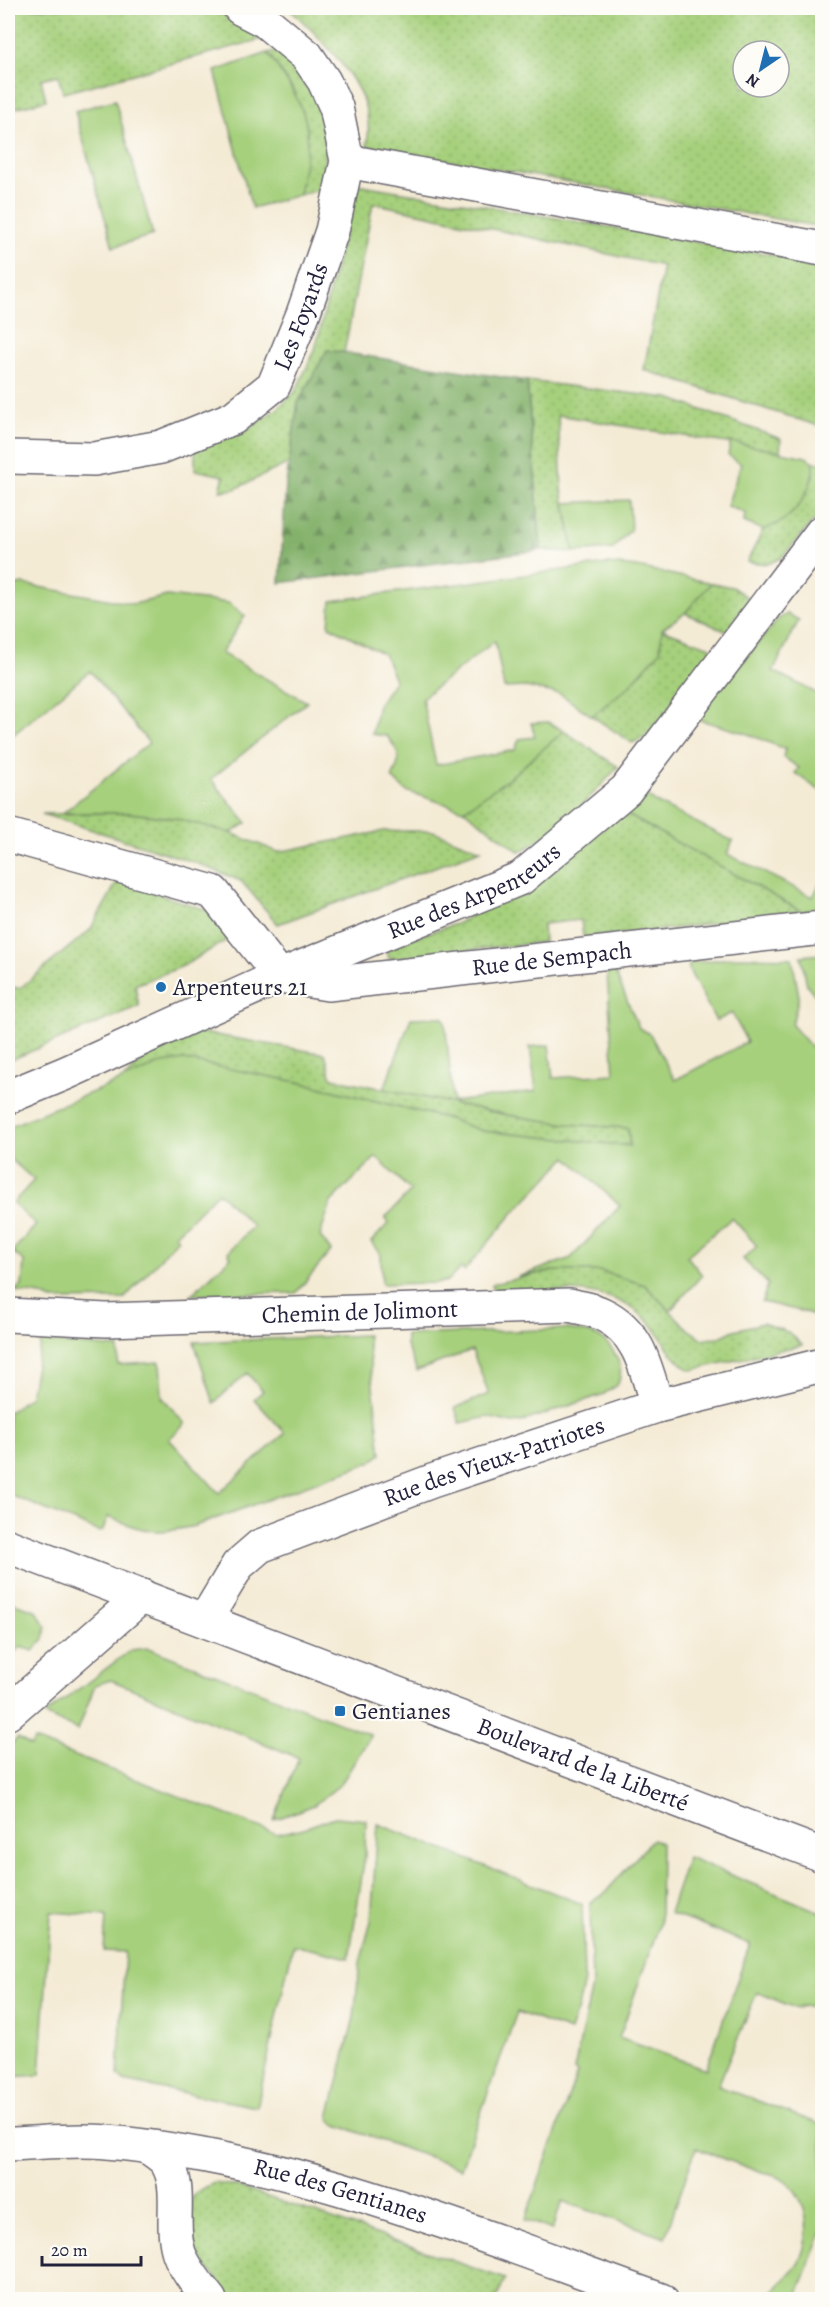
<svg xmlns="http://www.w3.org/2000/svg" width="830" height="2307" font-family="Alegreya,serif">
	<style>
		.grass { fill: url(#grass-dots); stroke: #64795c; stroke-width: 1.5; fill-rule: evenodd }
		.forest { fill: url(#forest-firs); stroke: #536a54; stroke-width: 1.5 }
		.garden { fill: #a6d07c; stroke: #64795c; stroke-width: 1.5 }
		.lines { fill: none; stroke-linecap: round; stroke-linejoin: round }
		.minor-casing { stroke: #6c6871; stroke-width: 36 }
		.primary-casing { stroke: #6c6871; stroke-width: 36 }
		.minor { stroke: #fff; stroke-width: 33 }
		.primary { stroke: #fff; stroke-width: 33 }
		.poi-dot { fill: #1f6fb2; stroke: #fdfcf7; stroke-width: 2 }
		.labels { text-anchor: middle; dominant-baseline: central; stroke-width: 4.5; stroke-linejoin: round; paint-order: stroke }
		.street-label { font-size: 24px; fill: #22223b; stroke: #fdfcf7 }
		.poi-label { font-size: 24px; fill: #22223b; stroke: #fdfcf7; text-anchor: start }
	</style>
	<defs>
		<pattern id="grass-dots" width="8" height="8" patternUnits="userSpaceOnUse" patternTransform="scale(1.5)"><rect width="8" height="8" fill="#a6d07c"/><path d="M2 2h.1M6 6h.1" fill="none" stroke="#8fb26c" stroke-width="1.8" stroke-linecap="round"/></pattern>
		<pattern id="forest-firs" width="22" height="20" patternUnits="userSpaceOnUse" patternTransform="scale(1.5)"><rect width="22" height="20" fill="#84b26c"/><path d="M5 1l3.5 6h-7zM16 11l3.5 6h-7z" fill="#6c905a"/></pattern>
	</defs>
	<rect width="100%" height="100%" fill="#fdfcf7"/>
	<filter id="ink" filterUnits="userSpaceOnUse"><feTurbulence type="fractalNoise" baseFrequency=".0167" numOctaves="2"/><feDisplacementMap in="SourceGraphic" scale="12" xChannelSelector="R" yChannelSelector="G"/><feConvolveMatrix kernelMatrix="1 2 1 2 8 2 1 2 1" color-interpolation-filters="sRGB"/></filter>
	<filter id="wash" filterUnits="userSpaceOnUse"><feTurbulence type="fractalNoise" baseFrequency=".008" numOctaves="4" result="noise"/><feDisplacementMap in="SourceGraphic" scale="24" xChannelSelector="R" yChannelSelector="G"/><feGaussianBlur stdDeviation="1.35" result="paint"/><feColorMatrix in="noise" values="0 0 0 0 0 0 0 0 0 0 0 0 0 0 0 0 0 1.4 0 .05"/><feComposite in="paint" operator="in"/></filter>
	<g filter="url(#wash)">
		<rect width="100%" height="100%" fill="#f4ebd5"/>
		<path class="grass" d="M 8,8 L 210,8 L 260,30 L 259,40 L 63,93 L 58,75 L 41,79 L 46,100 L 8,110 Z
			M 289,8 L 822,8 L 822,227 L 367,146 C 368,138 369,130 368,122 C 365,79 318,36 289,8 ZM 743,51 L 779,51 L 779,87 L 743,87 Z
			M 275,51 C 306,72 327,110 326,148 C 326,162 322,177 320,190 L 299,195 L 307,128 L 294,91 L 268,53 Z
			M 356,184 L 822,263 L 822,427 L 644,370 L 663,266 L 373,203 L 344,353 L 327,350 L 298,403 L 289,463 L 235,489 L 220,491 L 224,476 L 195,470 L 195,448 L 244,432 L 277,409 L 295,392 L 315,350 Z
			M 527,381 L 669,398 L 781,439 L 780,452 L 558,415 L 562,490 L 574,552 L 541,550 Z
			M 812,461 L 822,464 L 822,509 L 820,514 L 781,558 L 768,564 L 747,562 L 763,530 L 783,520 L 794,511 L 813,477 Z
			M 711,583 L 732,587 L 750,599 L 727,632 L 685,613 Z
			M 662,629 L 713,648 C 693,675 663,733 632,743 L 592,716 L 629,686 L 659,651 Z
			M 564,731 L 618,767 C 587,801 561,830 520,852 L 464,810 L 508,779 Z
			M 615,808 L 801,911 L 662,930 L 583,938 L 581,920 L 543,924 L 544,942 L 389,959 L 386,946 L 456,924 L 530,884 Z
			M 129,813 L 175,818 L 231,833 L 278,852 L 384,831 L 433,831 L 481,850 L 278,924 L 241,881 L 194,862 L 42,814 Z
			M 118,881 L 210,911 L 227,940 L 183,966 L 135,985 L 139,1006 L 8,1061 L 8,987 L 20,988 L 90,930 Z
			M 187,1030 L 325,1054 L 332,1078 L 508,1115 L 567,1124 L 628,1128 L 630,1146 L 482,1131 L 449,1119 L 298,1082 L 123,1079 L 159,1044 Z
			M 579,1270 L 600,1271 L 645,1285 L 689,1330 L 703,1339 L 718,1338 L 734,1330 L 763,1323 L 790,1333 L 802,1345 L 692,1370 C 672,1362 664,1338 650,1323 C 609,1279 547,1292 493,1294 L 492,1284 L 550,1271 Z
			M 214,2183 L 235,2186 L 330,2218 L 505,2279 L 497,2299 L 232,2299 L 191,2246 L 190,2205 L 192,2198 L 198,2191 Z"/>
		<path class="forest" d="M 327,350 L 527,381 L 541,550 L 280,583 L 286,484 L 298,403 Z"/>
		<path class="garden" d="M 268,53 C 282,74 304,103 307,129 C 309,148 302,176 299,195 L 252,208 L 215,71 Z
			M 115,100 L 153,235 L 113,247 L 75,111 Z
			M 731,442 L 806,457 L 812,461 C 817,481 800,508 785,519 C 779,524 770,527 763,530 L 744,522 L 745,513 L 727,506 L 741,464 L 728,455 Z
			M 629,500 L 631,529 L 613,549 L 574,552 L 565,503 Z
			M 607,564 L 637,567 L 711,583 L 685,613 L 662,629 L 660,651 L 629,686 L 592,716 L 560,694 L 526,687 L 504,688 L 495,641 L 422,698 L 436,765 L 515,750 L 519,739 L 535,737 L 531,723 L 548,722 L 564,731 L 508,779 L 464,810 L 406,791 L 392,778 C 402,758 401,754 387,736 L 372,734 L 378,705 L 395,680 L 384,654 L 329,626 L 331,601 Z
			M 22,584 L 134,604 L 167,596 L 229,603 L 245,616 L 221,653 L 307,702 L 211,779 L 247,823 L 231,833 L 175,818 L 129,813 L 63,813 L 149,743 L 90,671 L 8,739 L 8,588 Z
			M 787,614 L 799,620 L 773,671 L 822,696 L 822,792 L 795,773 L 799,768 L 783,757 L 785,749 L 748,734 L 700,720 L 704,707 L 778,619 Z
			M 639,789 L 655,802 L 733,841 L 727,854 L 813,897 L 822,879 L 822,910 L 801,911 L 615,808 Z
			M 822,954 L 822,996 L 819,1000 L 807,985 L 801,956 Z
			M 739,957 L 792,958 L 799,996 L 792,1025 L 822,1059 L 822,1162 L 818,1178 L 822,1180 L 822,1323 L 809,1313 L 762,1302 L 768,1284 L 743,1259 L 757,1246 L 732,1218 L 687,1256 L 702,1275 L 670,1311 L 645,1285 L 600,1271 L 550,1271 L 518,1277 L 571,1258 L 620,1206 L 567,1157 L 516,1210 L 464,1271 L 461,1268 L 447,1281 L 438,1283 L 382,1284 L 381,1255 L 371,1242 L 389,1223 L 385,1218 L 411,1191 L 376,1157 L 331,1202 L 320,1236 L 331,1251 L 296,1293 L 191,1295 L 231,1257 L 228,1252 L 253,1226 L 218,1192 L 175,1235 L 178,1239 L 124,1299 L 52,1300 L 41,1295 L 12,1291 L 22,1286 L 24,1261 L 12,1252 L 36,1225 L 13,1203 L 34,1180 L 8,1157 L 8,1127 L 163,1063 L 184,1060 L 298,1082 L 449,1119 L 482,1131 L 630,1146 L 628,1128 L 567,1124 L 508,1115 L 384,1089 L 411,1018 L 442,1017 L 445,1021 L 453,1102 L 536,1091 L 530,1047 L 549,1045 L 553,1078 L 614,1074 L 607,973 L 615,972 L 639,1028 L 650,1034 L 675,1080 L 747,1042 L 732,1013 L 716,1021 L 689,970 L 689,963 Z
			M 567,1329 C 578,1331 589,1332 599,1337 C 613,1345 628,1370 616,1386 C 613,1389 607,1391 604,1394 L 521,1422 L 512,1423 L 487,1417 L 460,1423 L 455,1408 L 489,1394 L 472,1350 L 417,1371 L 406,1345 L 406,1335 Z
			M 367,1335 L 381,1454 L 371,1462 L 195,1526 C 153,1535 147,1532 108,1517 L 103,1530 L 100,1532 L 8,1494 L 8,1411 L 11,1411 L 30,1396 L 41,1341 L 119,1348 L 118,1365 L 160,1362 L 162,1397 L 185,1424 L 169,1439 L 219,1493 L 285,1433 L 254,1399 L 263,1391 L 247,1373 L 214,1403 L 194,1342 Z
			M 8,1601 L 35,1610 L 46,1626 L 44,1639 L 33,1651 L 21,1646 L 11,1655 L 13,1668 L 8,1672 Z
			M 148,1648 L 371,1735 L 341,1784 L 314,1805 L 274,1820 L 299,1758 L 111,1680 L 95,1685 L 78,1730 L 44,1715 L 131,1650 Z
			M 18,1738 L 31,1746 L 34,1740 L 277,1834 L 304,1828 L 335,1817 L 366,1820 L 365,1856 L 349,1958 L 293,1945 L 257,2107 L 124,2081 L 118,2075 L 125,1952 L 104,1951 L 106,1916 L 51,1912 L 40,2075 L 8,2077 L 8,1747 Z
			M 378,1824 L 582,1904 L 584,1980 L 578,2008 L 570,2031 L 517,2012 L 461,2168 L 334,2124 L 329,2118 L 354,2017 L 360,1963 L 371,1921 Z
			M 653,1839 L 661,1843 L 660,1923 L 619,2038 L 706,2069 L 750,1944 L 669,1913 L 688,1857 L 822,1913 L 822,2012 C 814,2008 806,2002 797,2009 L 757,1992 L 718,2086 L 822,2125 L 822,2232 L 796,2299 L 764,2299 C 776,2287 794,2274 801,2257 C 815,2222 803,2178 762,2173 L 696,2148 L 665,2237 L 562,2201 L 552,2230 L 525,2220 L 577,2073 L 574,2070 L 592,1986 L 590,1902 L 603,1895 Z"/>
	</g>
	<g filter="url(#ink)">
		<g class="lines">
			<defs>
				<g id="minor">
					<path d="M 347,161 L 822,249"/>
					<path id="s1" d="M 8,457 L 94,459 L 161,447 L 233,418 L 274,385 L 303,314 L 332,231 L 347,161 L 336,107 L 324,81 L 307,56 L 265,21 L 240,8"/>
					<path id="s2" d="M 8,835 L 213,892 L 280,976 L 328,984 L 822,928"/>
					<path id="s3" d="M 8,1097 L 66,1073 L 280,976 L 521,878 L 626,790 L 822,532"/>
					<path id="s4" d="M 8,1315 L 106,1320 L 570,1305 C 580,1308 592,1309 602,1314 C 640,1332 646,1369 657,1406"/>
					<path id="s5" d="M 205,1620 L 238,1565 L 260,1546 L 432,1481 L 657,1406 L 822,1365"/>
					<path d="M 8,1713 L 142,1596"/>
					<path id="s6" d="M 8,2144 C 40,2143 75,2139 107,2142 C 297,2158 482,2237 661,2300"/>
					<path d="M 149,2148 C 155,2152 163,2157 167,2163 C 183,2189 169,2224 179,2253 C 185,2270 199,2286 210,2300"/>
				</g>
				<g id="primary">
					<path id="s7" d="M 8,1546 L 822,1855"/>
				</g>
			</defs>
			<use href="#minor" class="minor-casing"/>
			<use href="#primary" class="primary-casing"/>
			<use href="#minor" class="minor"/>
			<use href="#primary" class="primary"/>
		</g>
	</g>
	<g class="poi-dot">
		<circle cx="161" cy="987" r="6"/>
		<rect x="334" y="1705" width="12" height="12" rx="3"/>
	</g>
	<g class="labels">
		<g class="street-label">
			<text stroke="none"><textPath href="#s1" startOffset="358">Les Foyards</textPath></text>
			<text stroke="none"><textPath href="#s3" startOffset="510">Rue des Arpenteurs</textPath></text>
			<text stroke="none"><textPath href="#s2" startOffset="594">Rue de Sempach</textPath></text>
			<text stroke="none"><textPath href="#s4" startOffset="352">Chemin de Jolimont</textPath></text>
			<text stroke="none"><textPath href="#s5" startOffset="342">Rue des Vieux-Patriotes</textPath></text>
			<text stroke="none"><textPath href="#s7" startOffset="615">Boulevard de la Liberté</textPath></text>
			<text stroke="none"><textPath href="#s6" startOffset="338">Rue des Gentianes</textPath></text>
		</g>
		<g class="poi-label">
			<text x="173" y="987">Arpenteurs 21</text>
			<text x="352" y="1711">Gentianes</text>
		</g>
	</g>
	<rect width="830" height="2307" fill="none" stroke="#fdfcf7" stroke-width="30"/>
	<g transform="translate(761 69) rotate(215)"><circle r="28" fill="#fdfcf7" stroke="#a5a5ac" stroke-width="1.5"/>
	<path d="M0-4.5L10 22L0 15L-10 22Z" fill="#1f6fb2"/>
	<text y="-9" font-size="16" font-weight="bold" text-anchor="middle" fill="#22223b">N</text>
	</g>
	<path d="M42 2256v9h99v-9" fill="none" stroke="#22223b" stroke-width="3"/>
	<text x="51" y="2256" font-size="18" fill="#22223b" stroke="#fdfcf7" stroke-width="4.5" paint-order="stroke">20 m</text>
</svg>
